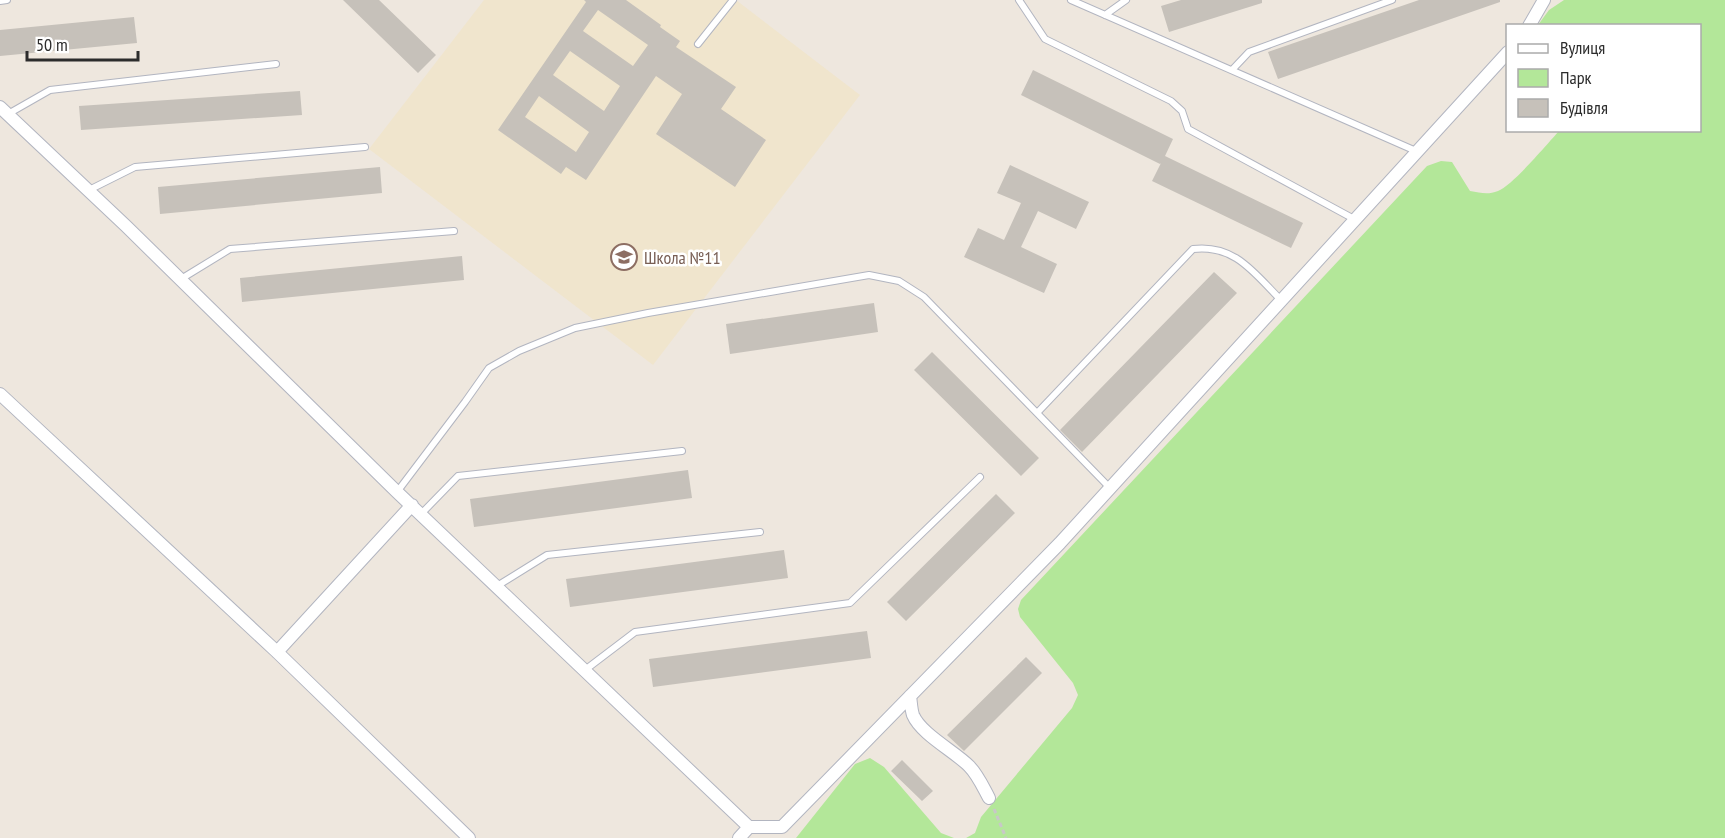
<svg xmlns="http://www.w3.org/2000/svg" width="1725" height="838" font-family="'PT Sans Narrow',sans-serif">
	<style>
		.education { fill: #f0e5cd }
		.green { fill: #b3e799 }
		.building { fill: #c6c1ba; fill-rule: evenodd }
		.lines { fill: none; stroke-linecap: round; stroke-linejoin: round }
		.lane-casing { stroke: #b2b5c0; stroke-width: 8 }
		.street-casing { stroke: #b2b5c0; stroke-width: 14 }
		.path { stroke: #c8c8c8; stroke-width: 3; stroke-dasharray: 4.5 3; stroke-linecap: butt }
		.lane { stroke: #fff; stroke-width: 6 }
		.street { stroke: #fff; stroke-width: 12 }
		.labels { text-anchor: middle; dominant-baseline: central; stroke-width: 5; stroke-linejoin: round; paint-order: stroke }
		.education-label { font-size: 18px; fill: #785e54; stroke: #fff; text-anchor: start }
	</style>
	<rect width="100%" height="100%" fill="#eee7de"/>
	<path class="education" d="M 484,0 L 736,0 L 860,95 L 653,365 L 369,149 Z"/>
	<path class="green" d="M 1564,0 L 1725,0 L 1725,838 L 966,838 L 975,833 L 981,817 L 1072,708 L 1078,695 L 1073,683 L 1020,617 L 1018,609 L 1021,600 L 1427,166 L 1441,161 L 1452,162 L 1470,191 C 1481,193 1488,195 1498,191 C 1512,186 1548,143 1559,131 L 1700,130 L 1700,26 L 1538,25 L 1549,10 Z
		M 870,758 L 884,767 L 941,833 L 954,838 L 796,838 L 855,764 Z"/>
	<path class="building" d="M 343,0 L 379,0 L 436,55 L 418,73 Z
		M 584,0 L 626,0 L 661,25 L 660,27 L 680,41 L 676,47 L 736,87 L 721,109 L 766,140 L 735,187 L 656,134 L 682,94 L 656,76 L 586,180 L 566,167 L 561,174 L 498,130 L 586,2 ZM 598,10 L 648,45 L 633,66 L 583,31 ZM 570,51 L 620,86 L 604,111 L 553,75 ZM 539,96 L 589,132 L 576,152 L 525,117 Z
		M 1181,0 L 1262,0 L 1262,3 L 1169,32 L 1161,6 Z
		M 1419,0 L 1500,0 L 1500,2 L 1278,79 L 1268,52 Z
		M 134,17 L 137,43 L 0,56 L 0,30 Z
		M 1033,70 L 1173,139 L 1165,156 L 1303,223 L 1291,248 L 1152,181 L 1161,163 L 1160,164 L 1021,95 Z
		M 300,91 L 302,115 L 81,130 L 79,106 Z
		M 1010,165 L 1089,202 L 1076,229 L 1038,211 L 1021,247 L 1057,264 L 1044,293 L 964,257 L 978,228 L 1004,240 L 1021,203 L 997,193 Z
		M 380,167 L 382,193 L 160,214 L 158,187 Z
		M 462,256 L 464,280 L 242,302 L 240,278 Z
		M 1214,272 L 1237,293 L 1082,452 L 1060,430 Z
		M 874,303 L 878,332 L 730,354 L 726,324 Z
		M 932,352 L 1039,458 L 1021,476 L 914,370 Z
		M 688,470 L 692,498 L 474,527 L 470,499 Z
		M 996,494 L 1015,513 L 906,621 L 887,602 Z
		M 784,550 L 788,578 L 570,607 L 566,579 Z
		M 867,631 L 871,658 L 653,687 L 649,659 Z
		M 1026,657 L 1042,673 L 964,751 L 947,735 Z
		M 902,760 L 933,791 L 922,801 L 891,771 Z"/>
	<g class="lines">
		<defs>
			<path id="lane" d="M 1019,0 L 1045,39 L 1171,101 L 1182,111 L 1188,129 L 1354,219
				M 1071,0 L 1416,151
				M 0,1 L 7,0
				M 1105,15 L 1126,0
				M 698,44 L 733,0
				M 1232,70 L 1249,52 L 1392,0
				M 8,114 L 50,90 L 276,64
				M 89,190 L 135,167 L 365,147
				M 181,279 L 230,249 L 454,231
				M 1037,413 L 1193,249 C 1235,244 1254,273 1281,300
				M 397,492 L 465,402 L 489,368 L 519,351 L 575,328 L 648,313 L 869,275 L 899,281 L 924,297 L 1110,488
				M 421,514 L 458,476 L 682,451
				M 497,586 L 547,555 L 760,532
				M 585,670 L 635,632 L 850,603 L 980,477"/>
			<path id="street" d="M 1529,26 L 1544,0
				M 0,107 L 126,226 L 397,492 L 749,827 L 782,827 L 1060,543 L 1508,52
				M 0,394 L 277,652 L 469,838
				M 277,652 L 412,505
				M 910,696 C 911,702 911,709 913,715 C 921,734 954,751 969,766 C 978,775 983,787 989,798
				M 739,838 L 749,827"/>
		</defs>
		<use href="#lane" class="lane-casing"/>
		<use href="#street" class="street-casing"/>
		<path class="path" d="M 994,809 L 1006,838"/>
		<use href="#lane" class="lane"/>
		<use href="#street" class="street"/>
	</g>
	<defs>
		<symbol id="school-ring" viewBox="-11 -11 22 22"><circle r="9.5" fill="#fff" stroke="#8d6e63" stroke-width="1.5"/><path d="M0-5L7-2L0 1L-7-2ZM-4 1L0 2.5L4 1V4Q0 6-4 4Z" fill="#8d6e63"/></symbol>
	</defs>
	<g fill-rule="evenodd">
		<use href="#school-ring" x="609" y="242" width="30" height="30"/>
	</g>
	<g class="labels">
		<g class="education-label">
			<text x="644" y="257">Школа №11</text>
		</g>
	</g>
	<rect x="1506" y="24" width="195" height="108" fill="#ffffff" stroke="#ababab" stroke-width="1.5"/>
	<rect x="1518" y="44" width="30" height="9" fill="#ffffff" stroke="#ababab" stroke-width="1.5"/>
	<text x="1560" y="54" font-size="18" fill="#2c2c2c">Вулиця</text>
	<rect x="1518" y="69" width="30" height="18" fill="#b3e799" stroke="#ababab" stroke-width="1.5"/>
	<text x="1560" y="84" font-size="18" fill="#2c2c2c">Парк</text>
	<rect x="1518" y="99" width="30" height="18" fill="#c6c1ba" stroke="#ababab" stroke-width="1.5"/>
	<text x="1560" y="114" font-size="18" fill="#2c2c2c">Будівля</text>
	<path d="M27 51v9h111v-9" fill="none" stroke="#2c2c2c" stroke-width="3"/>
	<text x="36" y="51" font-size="18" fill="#2c2c2c" stroke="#ffffff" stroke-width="4.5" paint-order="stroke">50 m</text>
</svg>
